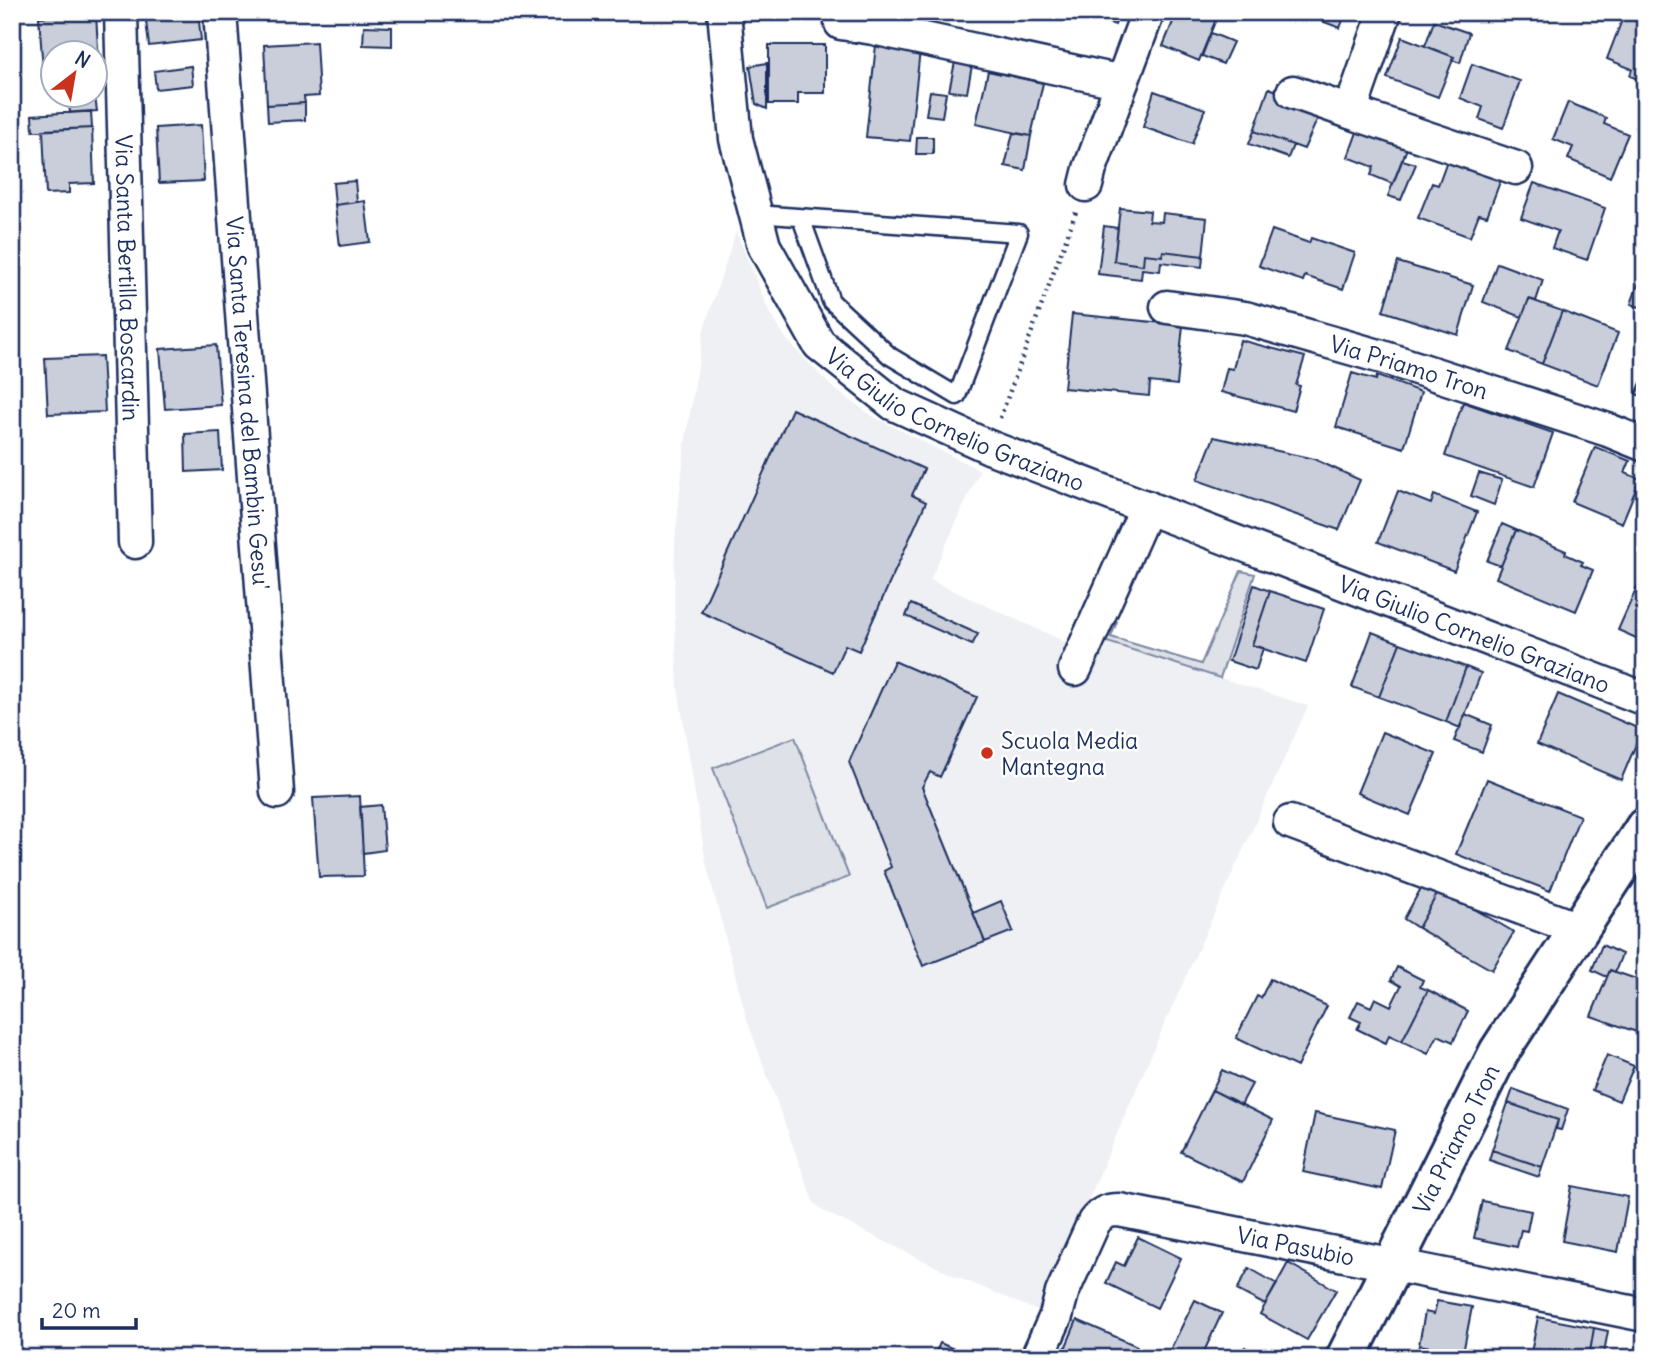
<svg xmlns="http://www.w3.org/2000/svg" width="1657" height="1370" font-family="Delius,sans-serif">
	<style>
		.built { fill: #eff0f4 }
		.green { fill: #dee1e7; stroke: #7c88a2; stroke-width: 2 }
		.building { fill: #caceda; stroke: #1b2f5e; stroke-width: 2 }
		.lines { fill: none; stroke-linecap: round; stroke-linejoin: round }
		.service-casing { stroke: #1b2f5e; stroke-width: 21 }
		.minor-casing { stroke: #1b2f5e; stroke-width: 37 }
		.tertiary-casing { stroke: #1b2f5e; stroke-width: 44 }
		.path { stroke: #1b2f5e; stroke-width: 4.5; stroke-dasharray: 2 5; stroke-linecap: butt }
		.service { stroke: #fff; stroke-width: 16 }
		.minor { stroke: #fff; stroke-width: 32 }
		.tertiary { stroke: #fff; stroke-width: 38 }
		.poi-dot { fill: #c8321e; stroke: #fff; stroke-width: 2.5 }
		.labels { text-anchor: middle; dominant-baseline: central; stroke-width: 5; stroke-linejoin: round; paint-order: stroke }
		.street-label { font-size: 23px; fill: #1b2f5e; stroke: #fff }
		.poi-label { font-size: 23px; fill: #1b2f5e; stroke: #fff; text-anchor: start }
	</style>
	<rect width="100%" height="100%" fill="#fff"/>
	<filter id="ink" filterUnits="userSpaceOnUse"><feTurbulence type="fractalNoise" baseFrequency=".0143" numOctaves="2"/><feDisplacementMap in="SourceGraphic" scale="14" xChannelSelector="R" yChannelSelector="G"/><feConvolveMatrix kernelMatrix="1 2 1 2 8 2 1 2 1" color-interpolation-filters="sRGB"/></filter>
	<g filter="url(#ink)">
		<path class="built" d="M 736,231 L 770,314 L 788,341 L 833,388 L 874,417 L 980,470 L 930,580 L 1070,644 L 1059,670 L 1083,681 L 1101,640 L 1308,706 L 1164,1025 L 1040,1312 L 955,1276 L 823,1211 L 813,1201 L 747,1020 L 706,863 L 678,688 L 674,605 L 675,541 L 685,444 L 704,329 Z"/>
		<path class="green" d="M 1241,571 L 1255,574 L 1220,678 L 1101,640 L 1110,620 L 1117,622 L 1111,637 L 1201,664 Z
			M 795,737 L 849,877 L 767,908 L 713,768 Z"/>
		<path class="building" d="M 145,12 L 198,12 L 201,40 L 149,46 Z
			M 540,12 L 564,12 L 564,15 L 541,19 Z
			M 609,12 L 645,12 L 609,16 Z
			M 994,12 L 1016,12 L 1014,18 Z
			M 1065,12 L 1120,12 L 1115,25 L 1089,15 L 1087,21 L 1064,14 Z
			M 1177,12 L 1219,12 L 1199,61 L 1163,46 Z
			M 1298,12 L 1346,12 L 1340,28 Z
			M 1625,12 L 1643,19 L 1639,26 L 1645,28 L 1645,82 L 1630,76 L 1632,69 L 1607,59 Z
			M 96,14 L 99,66 L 94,67 L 94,52 L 52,52 L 52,69 L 43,70 L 39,17 Z
			M 1434,21 L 1469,33 L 1460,63 L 1452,60 L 1454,57 L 1425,46 Z
			M 364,26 L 392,27 L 392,46 L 363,45 Z
			M 1211,33 L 1233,42 L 1223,64 L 1202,56 Z
			M 1402,37 L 1454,57 L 1438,97 L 1387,78 Z
			M 316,42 L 319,96 L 304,97 L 305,103 L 267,105 L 264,45 Z
			M 769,45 L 825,45 L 825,93 L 798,93 L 798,104 L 769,104 Z
			M 876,45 L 920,50 L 910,141 L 866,137 Z
			M 955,62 L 972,65 L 967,93 L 949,91 Z
			M 767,63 L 767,109 L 756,104 L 750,66 Z
			M 1472,64 L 1520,81 L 1503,128 L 1479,119 L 1483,107 L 1460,98 Z
			M 191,66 L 193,85 L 156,89 L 154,71 Z
			M 988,71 L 1043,83 L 1031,136 L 976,124 Z
			M 1269,88 L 1315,105 L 1311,116 L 1318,118 L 1304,149 L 1254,131 Z
			M 94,90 L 97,111 L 70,113 L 68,94 L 94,94 Z
			M 930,91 L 946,93 L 942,117 L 926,115 Z
			M 1154,91 L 1205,109 L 1192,144 L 1143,127 Z
			M 1568,102 L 1606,118 L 1604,124 L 1628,134 L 1610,177 L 1568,159 L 1573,147 L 1553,139 Z
			M 305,103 L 305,120 L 268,122 L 267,105 Z
			M 91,111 L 92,128 L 33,131 L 32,115 Z
			M 1360,124 L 1409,143 L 1393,184 L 1371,175 L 1374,167 L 1348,157 Z
			M 201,125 L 204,181 L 159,183 L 156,128 Z
			M 92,128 L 94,183 L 69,184 L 69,193 L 46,194 L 43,130 Z
			M 1254,131 L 1293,145 L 1288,158 L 1249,144 Z
			M 1013,133 L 1031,136 L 1025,170 L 1005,166 Z
			M 917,137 L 933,137 L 933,154 L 916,154 Z
			M 1448,158 L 1503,174 L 1487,216 L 1479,214 L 1470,237 L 1418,218 L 1432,183 L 1438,185 Z
			M 1402,160 L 1416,164 L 1401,200 L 1388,196 Z
			M 355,181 L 357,202 L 335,205 L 333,183 Z
			M 1534,183 L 1605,208 L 1587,260 L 1552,248 L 1558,231 L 1521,218 Z
			M 365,201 L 370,242 L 340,246 L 335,205 Z
			M 1120,208 L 1150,211 L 1149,221 L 1162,222 L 1163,213 L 1207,218 L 1203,256 L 1163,251 L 1162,256 L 1144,254 L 1143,265 L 1114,261 Z
			M 1104,226 L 1118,228 L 1114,261 L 1143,265 L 1144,254 L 1162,256 L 1163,251 L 1203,256 L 1202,267 L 1161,262 L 1160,271 L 1142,269 L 1141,279 L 1098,274 Z
			M 1272,230 L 1309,243 L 1311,238 L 1355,253 L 1343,289 L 1305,276 L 1303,281 L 1259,266 Z
			M 1398,262 L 1473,285 L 1458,335 L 1383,311 Z
			M 1497,263 L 1543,280 L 1536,301 L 1529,299 L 1522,317 L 1483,302 Z
			M 1645,266 L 1645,309 L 1631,304 Z
			M 1529,299 L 1562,311 L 1542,364 L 1509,351 Z
			M 1562,311 L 1618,333 L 1598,385 L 1542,364 Z
			M 1072,314 L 1183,325 L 1177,385 L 1150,382 L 1149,396 L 1064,388 Z
			M 1240,340 L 1305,357 L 1296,385 L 1300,386 L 1293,411 L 1221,392 L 1227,368 L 1233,369 Z
			M 216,345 L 221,405 L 165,409 L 160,349 Z
			M 102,356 L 105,412 L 48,414 L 45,358 Z
			M 1352,373 L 1376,380 L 1377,376 L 1421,392 L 1404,448 L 1336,427 Z
			M 1645,374 L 1645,398 L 1636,394 Z
			M 1463,402 L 1553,433 L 1534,487 L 1445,456 Z
			M 792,409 L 924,469 L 912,495 L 926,502 L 859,651 L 845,645 L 833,672 L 701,612 Z
			M 220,432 L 222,470 L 186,472 L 185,434 Z
			M 1214,437 L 1314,459 L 1360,480 L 1339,530 L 1197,480 Z
			M 1595,447 L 1630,461 L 1625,473 L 1640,479 L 1622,523 L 1572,502 Z
			M 1479,473 L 1502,480 L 1494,505 L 1471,496 Z
			M 1398,491 L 1431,504 L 1434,495 L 1477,512 L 1454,571 L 1378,542 Z
			M 1502,524 L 1516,530 L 1501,566 L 1487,561 Z
			M 1516,530 L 1566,551 L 1565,554 L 1583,562 L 1581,565 L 1593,570 L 1576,611 L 1496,578 Z
			M 1641,578 L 1645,580 L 1645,642 L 1618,630 Z
			M 1254,585 L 1270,591 L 1252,645 L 1263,648 L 1256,670 L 1229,661 Z
			M 1270,591 L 1324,609 L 1306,663 L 1252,645 Z
			M 911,604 L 978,634 L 972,645 L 906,616 Z
			M 1372,632 L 1400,643 L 1379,697 L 1352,687 Z
			M 1400,643 L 1466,667 L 1446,722 L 1379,697 Z
			M 894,661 L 977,697 L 940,777 L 930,772 L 922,787 L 985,942 L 923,966 L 884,871 L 891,867 L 849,762 Z
			M 1466,667 L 1481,673 L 1460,728 L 1446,722 Z
			M 1558,694 L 1642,730 L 1621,780 L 1537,744 Z
			M 1465,714 L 1492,725 L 1482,752 L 1454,741 Z
			M 1382,732 L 1436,754 L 1410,815 L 1357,793 Z
			M 1487,779 L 1580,816 L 1550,891 L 1456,854 Z
			M 360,796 L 364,876 L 319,877 L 313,798 Z
			M 381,805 L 385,850 L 363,853 L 360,807 Z
			M 1645,861 L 1645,878 L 1636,874 Z
			M 1425,881 L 1440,889 L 1418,928 L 1404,919 Z
			M 1440,889 L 1514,932 L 1492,970 L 1418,928 Z
			M 1001,901 L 1013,931 L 985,942 L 973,913 Z
			M 1602,945 L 1622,954 L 1615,972 L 1610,970 L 1607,977 L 1592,970 Z
			M 1397,967 L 1423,980 L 1420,987 L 1428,990 L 1402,1041 L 1389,1035 L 1386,1043 L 1357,1029 L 1361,1022 L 1350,1017 L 1358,1001 L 1371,1007 L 1375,998 L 1391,1006 L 1401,986 L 1391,980 Z
			M 1610,970 L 1645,982 L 1645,1035 L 1591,1016 Z
			M 1270,979 L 1327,1006 L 1297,1067 L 1236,1038 L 1257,996 L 1261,998 Z
			M 1428,990 L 1468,1011 L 1453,1042 L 1438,1035 L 1428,1054 L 1402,1041 Z
			M 1607,1055 L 1634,1066 L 1619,1101 L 1592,1090 Z
			M 1222,1070 L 1252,1084 L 1241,1105 L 1212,1090 Z
			M 1513,1089 L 1568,1109 L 1561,1130 L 1556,1129 L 1558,1120 L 1508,1103 Z
			M 1212,1090 L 1273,1120 L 1243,1182 L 1181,1152 Z
			M 1508,1103 L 1558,1120 L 1542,1167 L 1492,1150 Z
			M 1315,1113 L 1395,1130 L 1382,1189 L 1303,1172 Z
			M 1492,1150 L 1542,1167 L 1539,1177 L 1489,1160 Z
			M 1572,1186 L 1628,1197 L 1618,1252 L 1562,1241 Z
			M 1482,1201 L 1531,1211 L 1527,1231 L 1521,1230 L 1517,1247 L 1474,1238 Z
			M 1138,1237 L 1181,1258 L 1157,1308 L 1106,1283 L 1116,1262 L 1124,1266 Z
			M 1288,1263 L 1336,1290 L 1307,1340 L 1260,1314 Z
			M 1249,1268 L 1277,1284 L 1265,1305 L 1237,1290 Z
			M 1195,1300 L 1222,1313 L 1201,1358 L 1172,1358 L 1167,1356 Z
			M 1437,1301 L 1472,1307 L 1463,1353 L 1419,1345 L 1425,1312 L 1434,1314 Z
			M 1538,1317 L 1594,1328 L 1589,1358 L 1530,1358 Z
			M 1077,1320 L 1137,1346 L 1132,1358 L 1061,1358 Z
			M 1594,1328 L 1608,1331 L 1603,1358 L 1589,1358 Z
			M 940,1343 L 974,1358 L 933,1358 Z
			M 1419,1345 L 1454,1351 L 1453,1358 L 1416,1358 Z
			M 1245,1347 L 1260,1358 L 1237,1358 Z"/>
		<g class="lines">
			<defs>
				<path id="service" d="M 756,214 L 1019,233 L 957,396 L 890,356 L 831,301 L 801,218"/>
				<g id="minor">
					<path id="s1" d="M 121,12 L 135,542"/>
					<path id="s2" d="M 220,12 L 277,792"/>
					<path id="s3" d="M 724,12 L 736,139 L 764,246 L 819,344 L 894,404 L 989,447 L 1645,699"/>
					<path d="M 842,12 L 841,23 L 873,28 L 1122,82 L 1148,12"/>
					<path d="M 1385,12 L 1350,112 L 1516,168"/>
					<path d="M 1293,92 L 1350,112"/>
					<path d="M 1086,185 L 1090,169 L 1122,82"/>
					<path id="s4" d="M 1167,307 L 1245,318 L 1382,357 L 1608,430 L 1645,445"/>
					<path d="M 1075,669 L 1147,507"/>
					<path d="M 1290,822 L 1578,929"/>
					<path id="s5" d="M 1037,1358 L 1056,1316 L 1062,1293 L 1094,1222 C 1101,1213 1107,1210 1119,1210 L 1645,1315"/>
				</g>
				<g id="tertiary">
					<path id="s6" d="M 1346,1358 L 1499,1052 L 1645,828"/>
				</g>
			</defs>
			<use href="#service" class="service-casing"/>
			<use href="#minor" class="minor-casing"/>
			<use href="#tertiary" class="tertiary-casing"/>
			<path class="path" d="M 1000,418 L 1076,212"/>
			<use href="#service" class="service"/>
			<use href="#minor" class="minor"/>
			<use href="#tertiary" class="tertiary"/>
		</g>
	</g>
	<circle class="poi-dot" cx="987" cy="753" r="7"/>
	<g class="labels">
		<g class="street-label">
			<text stroke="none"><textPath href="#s1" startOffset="266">Via Santa Bertilla Boscardin</textPath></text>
			<text stroke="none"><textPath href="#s4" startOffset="250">Via Priamo Tron</textPath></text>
			<text stroke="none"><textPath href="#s2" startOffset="392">Via Santa Teresina del Bambin Gesu'</textPath></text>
			<text stroke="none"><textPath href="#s3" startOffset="508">Via Giulio Cornelio Graziano</textPath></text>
			<text stroke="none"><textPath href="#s3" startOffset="1071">Via Giulio Cornelio Graziano</textPath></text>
			<text stroke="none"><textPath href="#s6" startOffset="245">Via Priamo Tron</textPath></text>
			<text stroke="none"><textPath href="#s5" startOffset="357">Via Pasubio</textPath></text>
		</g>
		<g class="poi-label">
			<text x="1001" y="740">Scuola Media<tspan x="1001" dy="26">Mantegna</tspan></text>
		</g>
	</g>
	<rect width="1657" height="1370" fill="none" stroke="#fff" stroke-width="42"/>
	<rect x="21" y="21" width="1615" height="1328" fill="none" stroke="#1b2f5e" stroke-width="2.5" filter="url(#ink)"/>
	<g transform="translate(74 74) rotate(31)"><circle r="33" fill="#ffffff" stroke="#a4acbf" stroke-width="2"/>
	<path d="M0-5L12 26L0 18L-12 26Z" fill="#c8321e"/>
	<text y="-10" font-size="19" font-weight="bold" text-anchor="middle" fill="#1b2f5e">N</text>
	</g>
	<path d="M42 1318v10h94v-10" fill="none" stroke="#1b2f5e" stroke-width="3.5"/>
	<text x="52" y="1318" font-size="21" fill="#1b2f5e" stroke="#ffffff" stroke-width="5" paint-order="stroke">20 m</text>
</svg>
